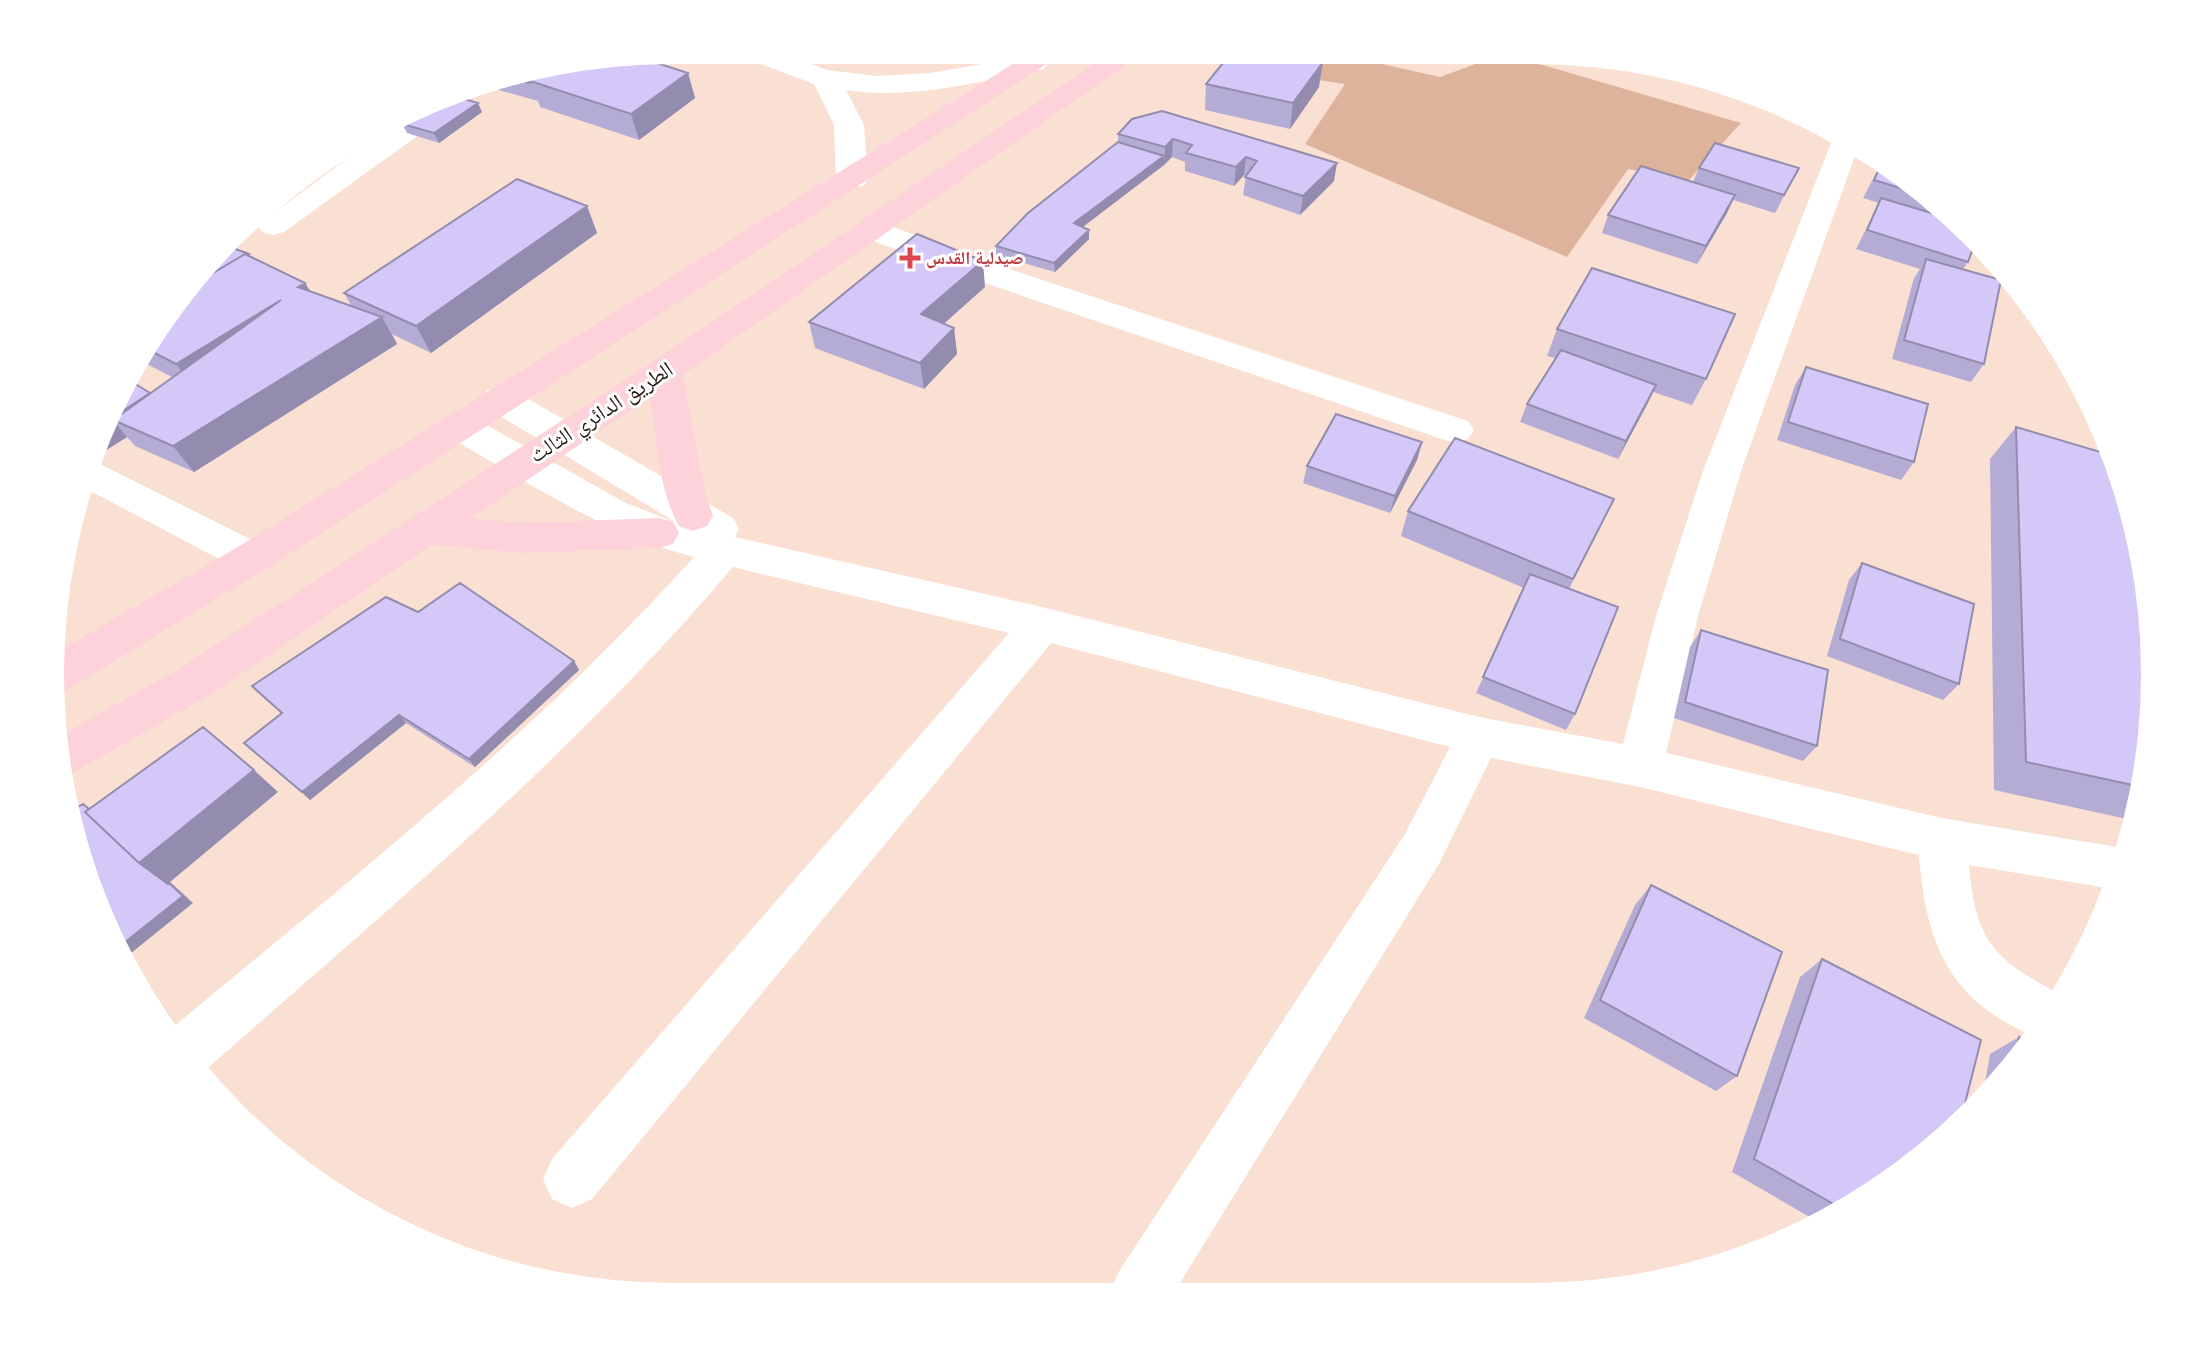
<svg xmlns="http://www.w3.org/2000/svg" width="2205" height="1347" font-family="Montserrat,'Noto Naskh Arabic',sans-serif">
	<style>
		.green { fill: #ddb39b }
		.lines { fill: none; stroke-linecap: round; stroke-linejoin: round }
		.minor { fill: #fff; fill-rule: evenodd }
		.major { fill: #fed2da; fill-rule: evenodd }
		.wall { fill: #b5acd5 }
		.shaded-wall { fill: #948cae }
		.building { fill: #d3c8f8; stroke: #948cae; stroke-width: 2 }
		.health-dot { fill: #e0444e; stroke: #fff; stroke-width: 3 }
		.labels { text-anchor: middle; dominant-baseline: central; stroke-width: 6; stroke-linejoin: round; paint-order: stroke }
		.far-health-label { font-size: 18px; font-weight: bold; fill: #be3a42; stroke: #fff; text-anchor: start }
		.street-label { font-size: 22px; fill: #241b16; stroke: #fff }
	</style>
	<rect width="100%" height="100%" fill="#fae0d2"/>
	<path class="green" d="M 1267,53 L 1337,54 L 1440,77 L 1500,55 L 1509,55 L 1741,123 L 1689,180 L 1628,169 L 1567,257 L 1305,144 L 1345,84 L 1251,70 Z"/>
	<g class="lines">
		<path class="minor" d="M 735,50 L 777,51 L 827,70 L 877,76 L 930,73 L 1034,55 L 1044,57 L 1048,63 L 1044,69 L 1034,71 C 973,83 909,100 846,90 L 864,125 L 868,179 L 863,186 L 841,186 L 836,179 L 834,125 L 814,84 L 739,56 Z
			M 478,82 L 481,87 L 477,93 L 284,232 L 273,235 L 262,232 L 257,225 L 392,126 Z
			M 1834,135 L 1858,148 L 1741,471 L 1698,616 L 1666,753 L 1942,818 L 2129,849 L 2113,889 L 1969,865 C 1976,944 1994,958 2062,996 L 2036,1037 C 1948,1001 1926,943 1919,855 L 1640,787 L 1491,758 L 1439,864 L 1173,1294 L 1109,1294 L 1118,1273 L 1405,834 L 1450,747 L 1051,643 L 592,1199 L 572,1208 L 552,1199 L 543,1179 L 552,1159 L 1009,633 L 733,567 C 574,754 388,910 204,1071 L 167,1032 C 349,881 535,734 694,557 C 603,533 526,482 446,435 L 440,426 L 446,417 L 459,413 L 472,417 L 626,503 L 677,523 L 487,408 L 482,399 L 487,390 L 500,387 L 513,390 L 733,518 L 739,529 L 735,537 L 1042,607 L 1479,717 L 1623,744 L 1656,616 L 1703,471 Z
			M 874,220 L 997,265 L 1468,421 L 1474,430 L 1468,439 L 1455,443 L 1442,439 L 973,279 L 863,237 L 858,230 L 863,223 Z
			M 90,459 L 266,547 L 272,558 L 266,569 L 252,573 L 238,569 L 81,486 Z"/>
		<path class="major" d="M 1032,52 L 1065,52 L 266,569 L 67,690 L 53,694 L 50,673 L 53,654 L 238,547 Z
			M 1111,52 L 1143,53 L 683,375 L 704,488 L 713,516 L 707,526 L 693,531 L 679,526 C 658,489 657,439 650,397 L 471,518 L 522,523 L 659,518 L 673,522 L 679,533 L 673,544 L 659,548 L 522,553 L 432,545 L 207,697 L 67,776 L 60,736 L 175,671 L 651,363 Z"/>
	</g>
	<path class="wall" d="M 635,56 L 688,73 L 695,98 L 639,140 L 540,107 L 538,101 L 481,85 L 480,82 Z
		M 1206,84 L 1319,87 L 1290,129 L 1205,110 Z
		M 482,112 L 439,143 L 407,133 L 402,124 Z
		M 1132,119 L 1334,181 L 1300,215 L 1243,195 L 1246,176 L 1244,175 L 1234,186 L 1185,171 L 1185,162 L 1172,157 L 1164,165 L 1082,227 L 1089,239 L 1055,272 L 996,255 L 996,246 L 1118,142 L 1118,134 Z
		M 1882,162 L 1911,179 L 1976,240 L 1968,262 L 1963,269 L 1984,364 L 1971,382 L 1892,359 L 1914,278 L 1920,269 L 1856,249 L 1879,203 L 1863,198 Z
		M 1699,168 L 1799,168 L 1775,213 L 1733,200 L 1727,213 L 1697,264 L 1602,233 L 1608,215 L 1693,182 Z
		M 587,206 L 597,233 L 431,353 L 392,334 L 397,344 L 194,472 L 135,446 L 127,437 L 92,459 L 90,458 L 129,380 L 150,393 L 172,377 L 139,360 L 155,327 L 251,257 L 305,283 L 310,291 L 352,307 L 344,293 Z
		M 985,287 L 944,324 L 954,328 L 957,354 L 924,389 L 815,348 L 809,322 Z
		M 1557,329 L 1706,379 L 1692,405 L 1653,392 L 1618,459 L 1520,422 L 1527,404 L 1555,358 L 1547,356 Z
		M 1806,367 L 1914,462 L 1901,480 L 1777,440 L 1795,385 Z
		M 2016,427 L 2112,456 L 2112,452 L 2122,473 L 2154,714 L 2136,821 L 1994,790 L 1990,459 Z
		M 1422,442 L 1417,460 L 1390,513 L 1303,483 L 1307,466 Z
		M 1408,511 L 1602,524 L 1569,589 L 1575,714 L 1566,730 L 1476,693 L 1524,588 L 1401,536 Z
		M 1862,563 L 1959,684 L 1943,700 L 1827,656 L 1849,580 Z
		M 418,612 L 574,661 L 579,670 L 475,767 L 406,723 L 310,800 L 244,743 L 281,713 L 252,686 Z
		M 1701,630 L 1817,746 L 1803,761 L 1674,718 L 1690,647 Z
		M 1651,885 L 1737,1076 L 1716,1091 L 1584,1018 L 1635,905 Z
		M 1822,959 L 1942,1143 L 1843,1214 L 1820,1223 L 1732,1172 L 1800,977 Z
		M 2019,1037 L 2026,1053 L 1982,1100 L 1990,1054 Z"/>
	<path class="shaded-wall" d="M 1323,62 L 1319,87 L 1290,129 L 1293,103 Z
		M 688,73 L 695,98 L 639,140 L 631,114 Z
		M 478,103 L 482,112 L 439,143 L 434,133 Z
		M 1173,139 L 1172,157 L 1164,165 L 1165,147 Z
		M 1164,156 L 1164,165 L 1075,233 L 1074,223 Z
		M 1246,157 L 1244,175 L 1234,186 L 1236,167 Z
		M 1337,163 L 1334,181 L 1300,215 L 1303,196 Z
		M 1735,195 L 1727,213 L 1697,264 L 1706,246 Z
		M 587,206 L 597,233 L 431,353 L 416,326 Z
		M 1089,230 L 1089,239 L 1055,272 L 1054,263 Z
		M 983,261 L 985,287 L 925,340 L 921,314 Z
		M 305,283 L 321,309 L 298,287 Z
		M 281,300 L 196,390 L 176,364 Z
		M 382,317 L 397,344 L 194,472 L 173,446 Z
		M 954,328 L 957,354 L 924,389 L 920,363 Z
		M 1656,385 L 1648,403 L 1618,459 L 1626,441 Z
		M 152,394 L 113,420 L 127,437 L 92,459 L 91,458 L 109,420 Z
		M 1422,442 L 1417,460 L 1390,513 L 1395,496 Z
		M 574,661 L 579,670 L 475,767 L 469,759 Z
		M 399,715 L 406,723 L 310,800 L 302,792 Z
		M 254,770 L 278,792 L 170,882 L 193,903 L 125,958 L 119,947 L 168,884 L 139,863 L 83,804 L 93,811 Z"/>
	<path class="building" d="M 1231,53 L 1291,53 L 1323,62 L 1293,103 L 1206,84 Z
		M 635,56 L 688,73 L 631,114 L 530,81 L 545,71 Z
		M 545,71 L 530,81 L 530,83 L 509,77 Z
		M 451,95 L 478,103 L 434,133 L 402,124 L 422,111 Z
		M 1162,111 L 1337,163 L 1303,196 L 1245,177 L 1257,161 L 1246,157 L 1236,167 L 1186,153 L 1192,145 L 1173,139 L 1165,147 L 1118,134 L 1132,119 Z
		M 1118,142 L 1164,156 L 1074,223 L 1089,230 L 1054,263 L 996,246 L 1028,213 Z
		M 1715,143 L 1799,168 L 1784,195 L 1699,168 Z
		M 1882,162 L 1911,179 L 1930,197 L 1874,180 Z
		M 1641,166 L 1735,195 L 1706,246 L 1608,215 Z
		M 517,179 L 587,206 L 416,326 L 344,293 Z
		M 1881,198 L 1955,220 L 1976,240 L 1968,262 L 1867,230 Z
		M 917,234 L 983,261 L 921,314 L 954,328 L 920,363 L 809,322 Z
		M 230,247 L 249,254 L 247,255 L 245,254 L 198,282 Z
		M 245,254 L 305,283 L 298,287 L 382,317 L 173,446 L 113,420 L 281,300 L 176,364 L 145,348 L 155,327 L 198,282 Z
		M 1926,259 L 2001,280 L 1984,364 L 1904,340 Z
		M 1592,268 L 1735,314 L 1706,379 L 1557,329 Z
		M 1561,350 L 1656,385 L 1626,441 L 1527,404 Z
		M 1806,367 L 1928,404 L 1914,462 L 1788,422 Z
		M 129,380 L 150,393 L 109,420 Z
		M 1336,414 L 1422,442 L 1395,496 L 1307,466 Z
		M 2016,427 L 2114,456 L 2122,473 L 2150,592 L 2154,714 L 2142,787 L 2026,762 Z
		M 1455,438 L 1614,499 L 1573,579 L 1408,511 Z
		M 1862,563 L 1974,604 L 1959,684 L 1840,639 Z
		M 1530,574 L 1618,607 L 1575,714 L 1483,677 Z
		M 460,583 L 574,661 L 469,759 L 399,715 L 302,792 L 244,743 L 282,713 L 252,686 L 386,597 L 418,612 Z
		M 1701,630 L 1828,670 L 1817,746 L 1685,702 Z
		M 203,727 L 254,770 L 139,863 L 85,812 Z
		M 83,804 L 89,809 L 85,812 L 139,863 L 168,884 L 169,883 L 183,896 L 119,947 L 83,873 L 73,810 Z
		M 1651,885 L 1782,952 L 1737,1076 L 1600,1000 Z
		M 1822,959 L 1981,1040 L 1960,1123 L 1942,1143 L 1846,1211 L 1754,1159 Z
		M 2019,1037 L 2032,1043 L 2026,1053 L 2015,1065 Z"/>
	<path class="health-dot" d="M906 246h8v8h8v8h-8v8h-8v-8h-8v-8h8z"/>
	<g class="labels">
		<g class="far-health-label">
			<text x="926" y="258">صيدلية القدس</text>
		</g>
		<g class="street-label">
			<text transform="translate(601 412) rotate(-33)">الطريق الدائري الثالث</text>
		</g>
	</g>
	<path d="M0 0H2205V1347H0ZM673 64H1532A609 609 0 0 1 2141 673V674A609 609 0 0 1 1532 1283H673A609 609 0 0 1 64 674V673A609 609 0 0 1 673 64Z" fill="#fff" fill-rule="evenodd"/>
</svg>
